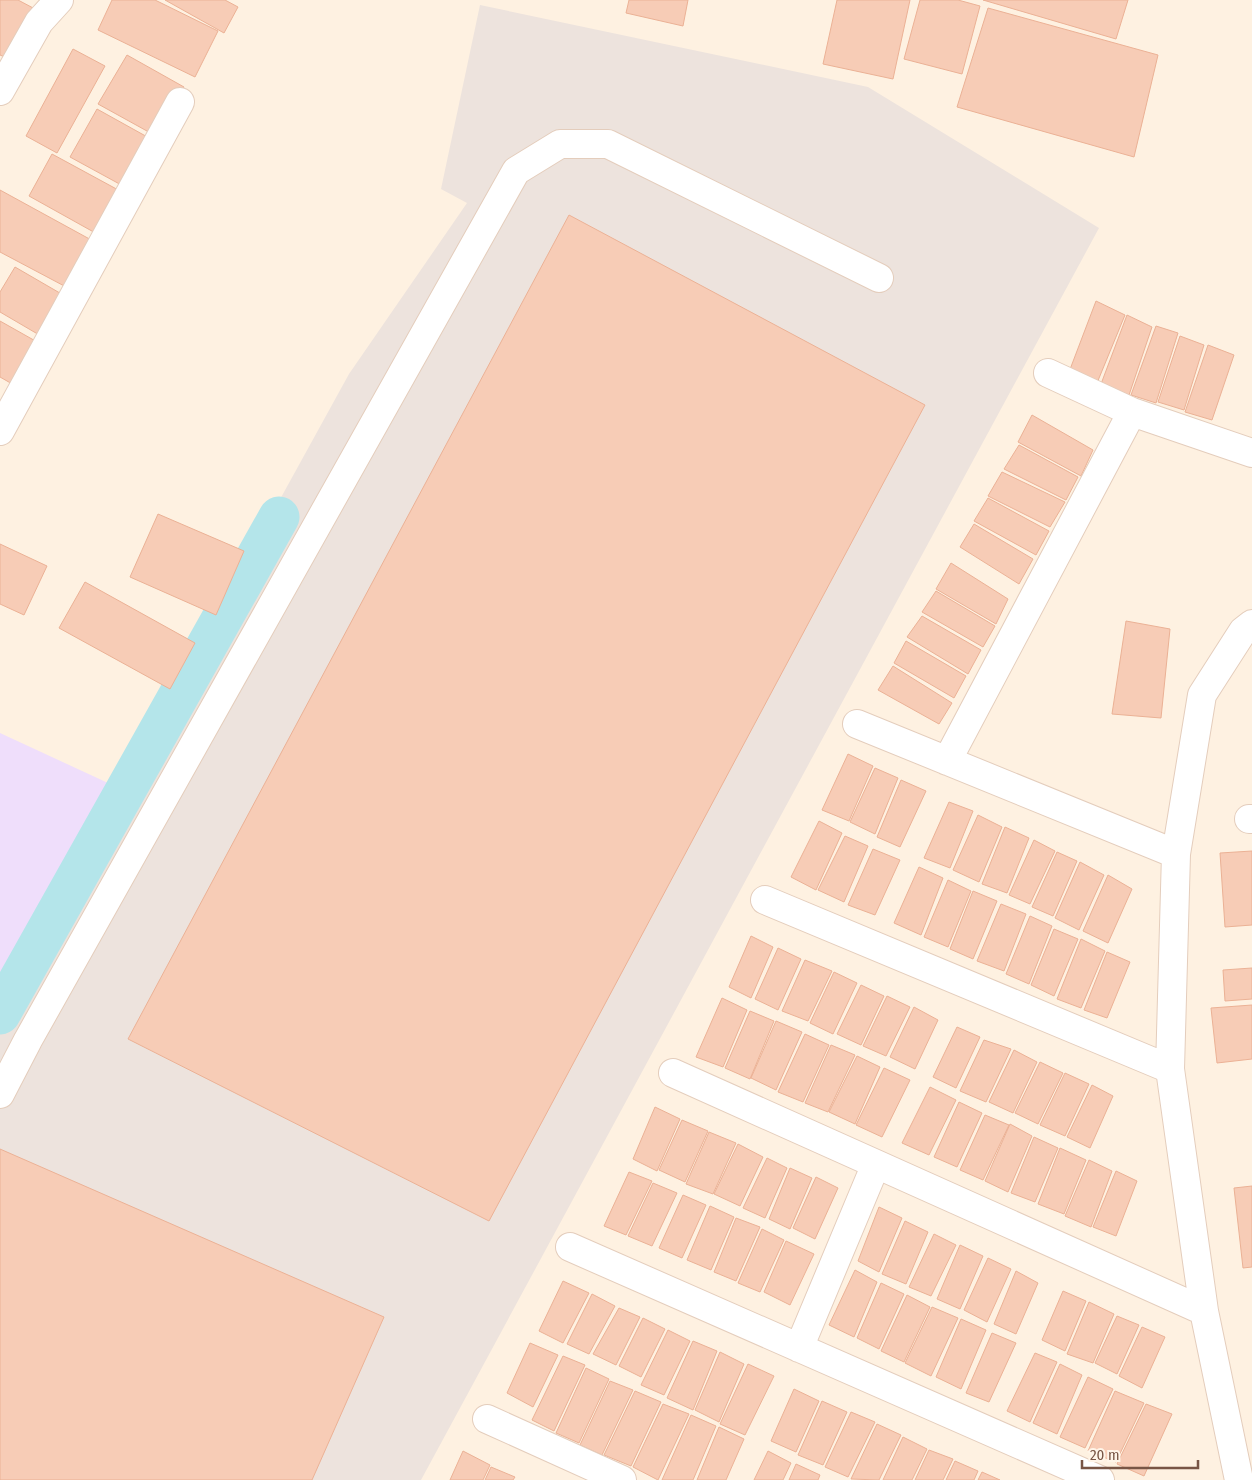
<svg xmlns="http://www.w3.org/2000/svg" width="1252" height="1480" font-family="'Fira Sans Condensed',sans-serif">
	<style>
		.industrial { fill: #ede3dd }
		.education { fill: #efdefb }
		.lines { fill: none; stroke-linecap: round; stroke-linejoin: round }
		.canal { stroke: #b4e5ea; stroke-width: 41 }
		.building { fill: #f7ccb6; stroke: #ebb195 }
		.minor-casing { stroke: #e4cdbc; stroke-width: 30 }
		.minor { stroke: #fff; stroke-width: 28 }
	</style>
	<rect width="100%" height="100%" fill="#fef1e1"/>
	<path class="industrial" d="M 480,5 L 868,87 L 1099,228 L 421,1480 L 0,1480 L 0,1008 L 349,374 L 467,203 L 441,189 Z"/>
	<path class="education" d="M 0,733 L 121,789 L 0,1008 Z"/>
	<g class="lines">
		<path class="canal" d="M 0,1014 L 279,517"/>
	</g>
	<path class="building" d="M 0,0 L 18,0 L 35,9 L 9,59 L 0,55 Z
		M 112,0 L 155,0 L 218,31 L 195,77 L 98,30 Z
		M 165,0 L 225,0 L 238,7 L 224,33 Z
		M 629,0 L 688,0 L 683,26 L 626,13 Z
		M 837,0 L 910,0 L 893,79 L 823,64 Z
		M 920,0 L 958,0 L 980,6 L 962,74 L 904,59 Z
		M 983,0 L 1128,0 L 1116,39 Z
		M 988,8 L 1158,55 L 1134,157 L 957,107 Z
		M 73,49 L 105,66 L 57,153 L 26,136 Z
		M 127,55 L 184,87 L 156,136 L 98,104 Z
		M 97,109 L 151,139 L 125,187 L 70,157 Z
		M 52,154 L 122,192 L 99,235 L 29,196 Z
		M 0,190 L 95,242 L 68,288 L 0,252 Z
		M 569,215 L 925,405 L 489,1221 L 128,1039 Z
		M 15,267 L 65,296 L 41,336 L 0,312 L 0,292 Z
		M 1096,301 L 1125,315 L 1097,383 L 1069,372 Z
		M 1127,315 L 1152,327 L 1129,395 L 1101,384 Z
		M 0,321 L 39,343 L 14,385 L 0,377 Z
		M 1156,326 L 1178,333 L 1156,403 L 1131,395 Z
		M 1180,336 L 1204,345 L 1184,410 L 1158,402 Z
		M 1208,345 L 1234,355 L 1212,420 L 1185,412 Z
		M 1032,415 L 1093,450 L 1081,476 L 1018,442 Z
		M 1019,445 L 1078,477 L 1066,500 L 1004,469 Z
		M 1002,472 L 1065,502 L 1050,527 L 988,496 Z
		M 988,498 L 1049,531 L 1036,555 L 974,521 Z
		M 158,514 L 244,551 L 216,615 L 130,577 Z
		M 974,524 L 1033,559 L 1019,584 L 960,547 Z
		M 0,544 L 47,566 L 24,615 L 0,604 Z
		M 951,563 L 1008,599 L 996,624 L 936,589 Z
		M 85,582 L 195,643 L 170,689 L 59,628 Z
		M 936,591 L 995,626 L 983,647 L 922,612 Z
		M 922,616 L 981,650 L 968,674 L 907,637 Z
		M 1126,621 L 1170,629 L 1161,718 L 1112,714 Z
		M 906,641 L 966,676 L 954,698 L 894,663 Z
		M 893,666 L 952,703 L 939,724 L 878,690 Z
		M 848,754 L 873,766 L 849,821 L 822,810 Z
		M 875,768 L 898,778 L 875,834 L 850,822 Z
		M 901,780 L 926,791 L 900,847 L 877,837 Z
		M 949,802 L 973,811 L 950,868 L 924,858 Z
		M 978,815 L 1002,827 L 979,882 L 953,870 Z
		M 819,821 L 842,833 L 816,890 L 791,877 Z
		M 1005,827 L 1029,838 L 1007,893 L 982,884 Z
		M 845,836 L 868,846 L 844,902 L 818,890 Z
		M 1034,840 L 1055,851 L 1030,904 L 1009,895 Z
		M 873,849 L 900,860 L 875,915 L 848,905 Z
		M 1252,851 L 1252,925 L 1225,927 L 1220,853 Z
		M 1057,852 L 1077,861 L 1053,916 L 1032,907 Z
		M 1080,862 L 1104,875 L 1079,930 L 1055,918 Z
		M 919,867 L 943,878 L 921,935 L 894,923 Z
		M 1108,875 L 1132,889 L 1108,943 L 1083,931 Z
		M 948,880 L 971,891 L 948,947 L 924,937 Z
		M 973,891 L 997,901 L 973,959 L 950,949 Z
		M 1001,904 L 1026,914 L 1004,971 L 977,961 Z
		M 1030,916 L 1052,926 L 1029,984 L 1006,974 Z
		M 1054,929 L 1078,939 L 1054,996 L 1031,985 Z
		M 751,936 L 773,947 L 751,998 L 729,987 Z
		M 1081,939 L 1105,951 L 1081,1008 L 1057,999 Z
		M 778,948 L 801,959 L 778,1010 L 755,999 Z
		M 1107,952 L 1130,962 L 1107,1018 L 1084,1010 Z
		M 805,960 L 832,971 L 808,1021 L 782,1011 Z
		M 1252,968 L 1252,999 L 1225,1001 L 1223,970 Z
		M 834,972 L 857,983 L 833,1034 L 810,1023 Z
		M 861,985 L 884,996 L 861,1045 L 837,1034 Z
		M 887,996 L 910,1007 L 886,1056 L 863,1046 Z
		M 722,998 L 747,1010 L 723,1067 L 696,1057 Z
		M 1252,1005 L 1252,1059 L 1217,1063 L 1211,1008 Z
		M 914,1007 L 938,1020 L 915,1069 L 890,1057 Z
		M 750,1011 L 774,1021 L 750,1079 L 725,1068 Z
		M 776,1021 L 802,1032 L 776,1090 L 751,1078 Z
		M 957,1027 L 980,1037 L 956,1088 L 933,1077 Z
		M 805,1034 L 829,1045 L 803,1102 L 778,1092 Z
		M 984,1040 L 1011,1049 L 986,1102 L 960,1091 Z
		M 831,1045 L 855,1055 L 828,1112 L 805,1103 Z
		M 1014,1050 L 1037,1062 L 1013,1113 L 989,1102 Z
		M 857,1056 L 880,1067 L 855,1124 L 829,1112 Z
		M 1040,1062 L 1063,1073 L 1038,1124 L 1015,1113 Z
		M 884,1068 L 910,1080 L 882,1137 L 856,1125 Z
		M 1065,1073 L 1089,1084 L 1065,1136 L 1040,1125 Z
		M 1092,1085 L 1113,1096 L 1090,1148 L 1067,1137 Z
		M 930,1087 L 956,1100 L 929,1155 L 902,1143 Z
		M 959,1102 L 982,1113 L 957,1167 L 934,1157 Z
		M 655,1107 L 680,1119 L 657,1171 L 633,1159 Z
		M 985,1115 L 1009,1125 L 983,1180 L 960,1170 Z
		M 682,1120 L 708,1131 L 685,1182 L 659,1170 Z
		M 1010,1124 L 1032,1136 L 1008,1192 L 985,1181 Z
		M 709,1132 L 736,1143 L 713,1194 L 686,1184 Z
		M 1034,1137 L 1058,1148 L 1035,1202 L 1011,1193 Z
		M 738,1144 L 763,1157 L 740,1206 L 714,1194 Z
		M 1060,1148 L 1086,1160 L 1064,1214 L 1038,1204 Z
		M 0,1149 L 384,1317 L 312,1480 L 0,1480 Z
		M 767,1158 L 787,1168 L 765,1218 L 743,1208 Z
		M 1089,1160 L 1112,1171 L 1091,1227 L 1065,1216 Z
		M 790,1168 L 812,1178 L 790,1229 L 769,1219 Z
		M 1116,1171 L 1137,1181 L 1116,1236 L 1093,1227 Z
		M 629,1172 L 652,1181 L 626,1235 L 604,1226 Z
		M 816,1177 L 838,1188 L 815,1239 L 793,1228 Z
		M 653,1183 L 677,1193 L 652,1246 L 628,1236 Z
		M 1252,1186 L 1252,1267 L 1243,1268 L 1234,1188 Z
		M 683,1195 L 706,1205 L 682,1258 L 659,1248 Z
		M 710,1206 L 734,1217 L 711,1270 L 687,1260 Z
		M 879,1207 L 902,1218 L 879,1272 L 858,1261 Z
		M 736,1218 L 760,1227 L 736,1281 L 714,1272 Z
		M 905,1221 L 928,1232 L 906,1284 L 882,1274 Z
		M 762,1229 L 784,1240 L 760,1292 L 738,1283 Z
		M 934,1234 L 956,1245 L 931,1296 L 909,1287 Z
		M 786,1241 L 814,1254 L 790,1305 L 764,1292 Z
		M 960,1245 L 983,1256 L 960,1309 L 937,1299 Z
		M 988,1258 L 1011,1269 L 987,1322 L 964,1310 Z
		M 855,1270 L 877,1282 L 854,1337 L 829,1325 Z
		M 1016,1271 L 1038,1283 L 1016,1334 L 994,1324 Z
		M 563,1281 L 589,1293 L 563,1343 L 539,1331 Z
		M 881,1283 L 904,1294 L 879,1349 L 857,1338 Z
		M 1063,1291 L 1086,1301 L 1065,1351 L 1042,1340 Z
		M 592,1294 L 615,1306 L 589,1354 L 567,1344 Z
		M 907,1295 L 930,1307 L 904,1362 L 881,1351 Z
		M 1089,1302 L 1114,1314 L 1093,1363 L 1067,1354 Z
		M 932,1307 L 958,1318 L 931,1376 L 905,1363 Z
		M 619,1308 L 640,1317 L 616,1365 L 593,1354 Z
		M 1117,1316 L 1139,1325 L 1117,1374 L 1095,1363 Z
		M 643,1318 L 665,1329 L 641,1377 L 619,1366 Z
		M 961,1319 L 986,1330 L 961,1389 L 936,1377 Z
		M 1142,1327 L 1165,1337 L 1142,1388 L 1119,1376 Z
		M 668,1330 L 690,1341 L 664,1395 L 641,1385 Z
		M 992,1333 L 1016,1343 L 989,1402 L 966,1393 Z
		M 693,1341 L 717,1351 L 693,1410 L 667,1398 Z
		M 530,1343 L 558,1355 L 533,1407 L 507,1393 Z
		M 720,1352 L 744,1364 L 719,1422 L 695,1410 Z
		M 1035,1353 L 1057,1362 L 1030,1422 L 1007,1411 Z
		M 563,1356 L 585,1365 L 554,1431 L 532,1420 Z
		M 748,1364 L 774,1376 L 745,1435 L 720,1424 Z
		M 1060,1364 L 1082,1375 L 1057,1434 L 1033,1423 Z
		M 586,1368 L 609,1379 L 579,1443 L 556,1433 Z
		M 1088,1377 L 1113,1389 L 1085,1448 L 1060,1437 Z
		M 610,1381 L 633,1390 L 602,1455 L 580,1445 Z
		M 794,1389 L 819,1401 L 796,1452 L 771,1441 Z
		M 635,1391 L 661,1402 L 631,1466 L 604,1455 Z
		M 1115,1391 L 1144,1403 L 1116,1462 L 1088,1451 Z
		M 822,1401 L 847,1412 L 823,1465 L 798,1455 Z
		M 663,1404 L 689,1414 L 658,1480 L 633,1467 Z
		M 1146,1404 L 1172,1414 L 1144,1476 L 1117,1464 Z
		M 851,1412 L 875,1422 L 848,1477 L 825,1467 Z
		M 691,1415 L 716,1426 L 693,1480 L 662,1480 Z
		M 877,1424 L 901,1435 L 879,1480 L 851,1479 Z
		M 719,1427 L 744,1439 L 726,1480 L 697,1480 Z
		M 903,1437 L 927,1449 L 912,1480 L 883,1480 Z
		M 929,1450 L 953,1459 L 943,1480 L 915,1480 Z
		M 463,1451 L 490,1465 L 483,1480 L 450,1480 Z
		M 768,1451 L 791,1463 L 783,1480 L 754,1480 Z
		M 955,1461 L 978,1471 L 974,1480 L 946,1480 Z
		M 796,1464 L 820,1475 L 818,1480 L 789,1480 Z
		M 491,1467 L 515,1477 L 513,1480 L 485,1480 Z
		M 982,1472 L 1000,1480 L 978,1480 Z"/>
	<g class="lines">
		<defs>
			<path id="minor" d="M 0,91 L 39,22 L 59,0
				M 1048,373 L 1132,412 L 1252,453
				M 0,431 L 180,102
				M 857,724 L 1176,854
				M 947,761 L 1132,412
				M 1249,819 L 1252,819
				M 765,900 L 1170,1069
				M 673,1073 L 1204,1311
				M 0,1094 L 28,1040 L 516,171 L 560,144 L 608,144 L 879,278
				M 570,1247 L 1100,1480
				M 799,1348 L 876,1164
				M 487,1419 L 622,1480
				M 1239,1480 L 1204,1311 L 1170,1069 L 1176,854 L 1202,695 L 1243,631 L 1252,624"/>
		</defs>
		<use href="#minor" class="minor-casing"/>
		<use href="#minor" class="minor"/>
	</g>
	<path d="M1082 1460v8h116v-8" fill="none" stroke="#785545" stroke-width="2.5"/>
	<text x="1090" y="1460" font-size="15" fill="#785545" stroke="#fff5e9" stroke-width="4" paint-order="stroke">20 m</text>
</svg>
